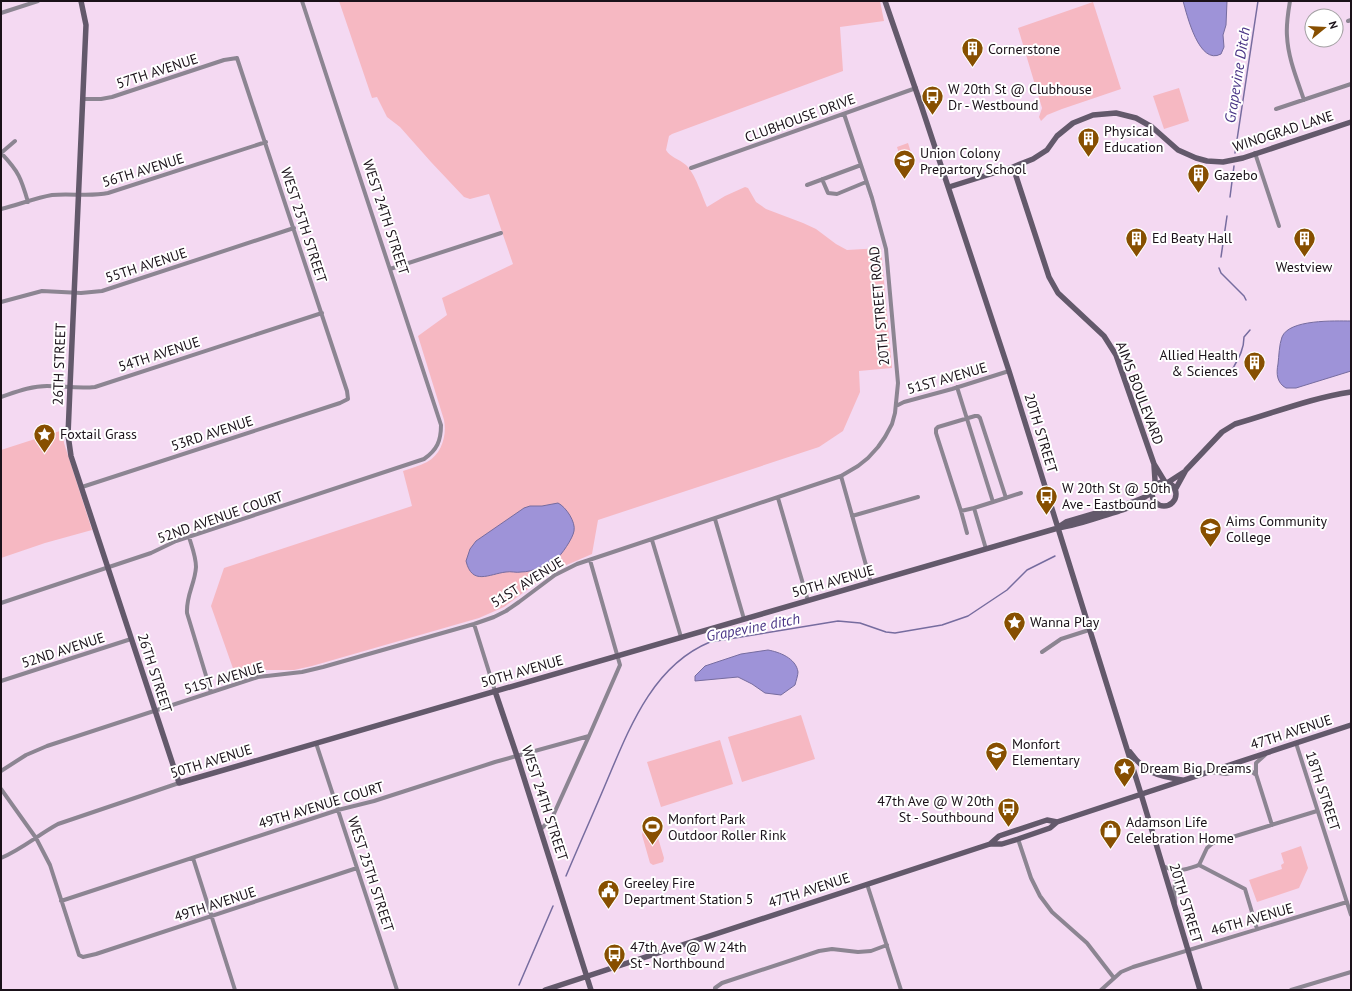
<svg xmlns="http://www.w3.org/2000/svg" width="1352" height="991" font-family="'PT Sans',sans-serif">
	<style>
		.green { fill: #f6b8c2 }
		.water { fill: #9e93d8; stroke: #766c9f }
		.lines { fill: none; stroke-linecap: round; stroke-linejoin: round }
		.stream { stroke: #766c9f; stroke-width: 1.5 }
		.street { stroke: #8c8592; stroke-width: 4 }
		.secondary { stroke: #63596b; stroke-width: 5.5 }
		.labels { text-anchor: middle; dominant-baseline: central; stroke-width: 4; stroke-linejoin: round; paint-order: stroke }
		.poi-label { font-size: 14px; fill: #1a1119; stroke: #fff; text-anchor: start }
		.street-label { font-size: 14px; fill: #1a1119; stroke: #fff }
		.water-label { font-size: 15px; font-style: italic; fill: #493486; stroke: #fff }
	</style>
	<rect width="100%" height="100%" fill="#f4d9f2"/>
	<path class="green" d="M 339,1 L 880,1 L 884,21 L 840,27 L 843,71 L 672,134 L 669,136 L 666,150 C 670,157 679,159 686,165 C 695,173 702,196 707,207 L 725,196 L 745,187 L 748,188 L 756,202 L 766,209 L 803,223 L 816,229 L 836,244 L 847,250 L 881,248 L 892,368 L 859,371 L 860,392 L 843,431 L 819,447 L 598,520 L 592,554 L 562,567 L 544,577 L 504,607 L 479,618 L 312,666 L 294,670 L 267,670 L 236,677 L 211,606 L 224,568 L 412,506 L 403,471 C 411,468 419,466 427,462 C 442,454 447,435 444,420 L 418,336 L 447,315 L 442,298 L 513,264 L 489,194 L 470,199 L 464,197 L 431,162 L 400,127 L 387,117 L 377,97 L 372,98 Z
		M 1093,2 L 1121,89 L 1062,109 L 1047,115 L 1041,121 L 1039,117 L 1042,108 L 1018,28 Z
		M 1179,88 L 1189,121 L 1164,129 L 1153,96 Z
		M 908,143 L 913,159 L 902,163 L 897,147 Z
		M 63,430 L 64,443 L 92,530 L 45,543 L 1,558 L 1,450 Z
		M 801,715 L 815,759 L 742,782 L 728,737 Z
		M 720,740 L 733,784 L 661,807 L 647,762 Z
		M 653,829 L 656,831 L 664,858 L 663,862 L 653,865 L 650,863 L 642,835 L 643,831 Z
		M 1301,846 L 1308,868 L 1299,888 L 1257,902 L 1249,880 L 1282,869 L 1281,865 L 1284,863 L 1281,853 Z"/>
	<path class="water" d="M 1183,1 L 1227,1 L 1226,25 L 1223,35 L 1224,47 L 1221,54 C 1199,66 1187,15 1183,1 Z
		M 1351,321 L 1351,371 L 1296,388 L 1286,388 C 1277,383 1276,374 1278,364 C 1279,356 1279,345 1282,337 C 1289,319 1335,321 1351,321 Z
		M 558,503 C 566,507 576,522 574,531 C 573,538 561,556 556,559 C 547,565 533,572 521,572 C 516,573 511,571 506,572 C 489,574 472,586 466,561 L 470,549 L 476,541 L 524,508 L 530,506 L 542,506 Z
		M 768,650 C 779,652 796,658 798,672 C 798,675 796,681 795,685 L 781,695 L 765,693 L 752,684 L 738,677 L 695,681 L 695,676 L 705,666 L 741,654 Z"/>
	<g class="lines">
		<path class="stream" d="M 1235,153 L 1258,1
			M 1230,197 L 1234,166
			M 1221,257 L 1227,216
			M 1219,268 L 1221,273 L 1244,296 L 1246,300
			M 1232,370 C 1238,359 1244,350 1244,337 L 1250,330
			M 566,876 C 579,845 593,814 606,783 C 629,729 652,666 710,642 L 838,621 L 860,623 L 886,632 L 895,633 L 942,625 L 968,616 L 1007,590 L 1027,570 L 1055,556
			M 519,985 L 553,906"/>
		<path class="street" d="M 1290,1 C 1288,13 1286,24 1287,36 C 1288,58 1297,79 1304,100
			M 1,13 L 38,1
			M 1348,21 L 1351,20
			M 1276,109 L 1351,84
			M 1,153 C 19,172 21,178 28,202
			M 1,153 L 15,141
			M 1255,153 L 1279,226
			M 691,168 L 916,88
			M 822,179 L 828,193 L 837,194 L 866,182
			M 807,185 L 861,165
			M 1,209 C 18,205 35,198 52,195 C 71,193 90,197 108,193 L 266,142
			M 390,269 L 501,233
			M 1,302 L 42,291 L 81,293 L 102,291 L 294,228
			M 957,387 L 993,502 L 974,508
			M 1,397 C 16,392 31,386 47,386 C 63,386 79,389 95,387 L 322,313
			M 896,406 L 904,402 L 952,389 L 1009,371
			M 841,476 L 871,583
			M 82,487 L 340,403 L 348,399 L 347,391 L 237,58 L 224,60 L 112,97 L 101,99 L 83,99
			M 778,498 L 808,601
			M 993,502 L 1021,493
			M 961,511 L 967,533
			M 852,516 L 918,497
			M 715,519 L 744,619
			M 189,537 C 192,547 196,557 196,567 C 195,584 186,595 187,613 L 211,692
			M 652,540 L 681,637
			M 986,549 L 974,508 L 961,511 L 936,433 L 936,429 L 938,427 L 975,416 L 978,416 L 980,418 L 1006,498
			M 1,603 L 151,553 L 176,541 L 424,459 C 437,450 441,441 441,425 L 302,1
			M 474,624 L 495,691
			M 1042,652 L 1061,639 L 1089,630
			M 1,681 L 131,639
			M 316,743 L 397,990
			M 1296,743 L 1351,915
			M 1265,755 L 1256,763 L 1256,774 L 1272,825
			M 1,771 L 26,755 L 47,746 L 258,677 L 302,672 L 323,667 L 474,624 L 494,617 L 506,611 L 519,602 L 555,575 L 577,564 L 841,476 L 858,466 L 868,458 L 878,447 L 885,437 L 892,424 L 895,413 L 898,383 L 886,249 L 872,198 L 844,114
			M 1211,772 L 1226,774 L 1248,769 L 1255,774
			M 1,789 L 36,838 L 50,865 L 79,955 L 83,957 L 96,954 L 357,868
			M 541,829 L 552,818 L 589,736 L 620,665 L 590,560
			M 1018,839 L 1031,878 L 1040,896 L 1052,912 L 1087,943 L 1114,978
			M 1,858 C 22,849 38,835 58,824 L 179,783
			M 193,858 L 235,990
			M 1199,865 L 1207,848 L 1213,843 L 1317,811
			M 1163,866 C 1177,873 1184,870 1199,865 L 1245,889 L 1257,929
			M 867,884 L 901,990
			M 61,901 L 338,810 L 374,801 L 495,762 L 589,736
			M 1175,902 C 1174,891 1173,880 1181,871
			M 715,990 L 715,988 L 722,983 L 819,951 L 832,949 L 858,952 L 871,951 L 887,945
			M 1101,990 L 1121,972 L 1133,967 L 1347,902
			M 1291,990 L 1351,972"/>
		<path class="secondary" d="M 81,1 L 86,25 L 70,387 L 68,435 L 71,456 L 179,783 L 1058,528 C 1079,525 1099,517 1119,511 C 1131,507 1143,502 1156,504
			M 885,1 L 921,105 L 1009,371 L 1141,794 L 1200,990
			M 1013,167 L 1049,277 L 1058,293 L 1104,336 L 1116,355 L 1154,464 L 1165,482
			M 949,187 L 1013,167 L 1033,159 L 1047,150 L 1057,136 L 1073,123 L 1093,115 L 1116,113 L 1136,118 L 1152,127 L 1178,150 L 1196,158 L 1207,161 L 1223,162 L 1243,158 L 1351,122
			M1152 494a12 12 0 1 1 24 0a12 12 0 1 1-24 0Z
			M 1167,483 L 1184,472
			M 1154,487 L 1155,480 L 1154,465
			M 1175,490 L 1186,470 L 1222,432 L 1235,424 C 1274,413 1311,398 1351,392
			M 1060,526 L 1066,522 L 1133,502 L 1145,497 L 1151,493
			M 495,691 L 517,756 L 591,990
			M 1130,752 C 1145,773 1157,776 1182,780
			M 990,844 L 999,836 L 1047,820 L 1057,822
			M 545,990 L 990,844 L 1002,844 L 1018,839 L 1050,828 L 1057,822 L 1351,725"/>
	</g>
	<defs>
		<symbol id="building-pin" viewBox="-11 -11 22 30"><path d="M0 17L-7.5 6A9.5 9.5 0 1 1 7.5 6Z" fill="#874f00" stroke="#fff"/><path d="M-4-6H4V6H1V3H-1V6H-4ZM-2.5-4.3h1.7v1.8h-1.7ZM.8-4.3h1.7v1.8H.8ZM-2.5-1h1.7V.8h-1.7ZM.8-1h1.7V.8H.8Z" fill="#fff"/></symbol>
		<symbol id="bus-pin" viewBox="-11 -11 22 30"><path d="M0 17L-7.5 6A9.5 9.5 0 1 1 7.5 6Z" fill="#874f00" stroke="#fff"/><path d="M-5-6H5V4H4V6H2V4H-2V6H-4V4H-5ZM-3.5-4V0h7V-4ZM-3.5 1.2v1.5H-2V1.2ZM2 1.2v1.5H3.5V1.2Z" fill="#fff"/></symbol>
		<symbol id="school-pin" viewBox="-11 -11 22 30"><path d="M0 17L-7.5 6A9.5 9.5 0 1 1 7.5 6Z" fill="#874f00" stroke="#fff"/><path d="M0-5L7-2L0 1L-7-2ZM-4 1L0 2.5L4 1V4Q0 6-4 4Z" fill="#fff"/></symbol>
		<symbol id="sight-pin" viewBox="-11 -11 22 30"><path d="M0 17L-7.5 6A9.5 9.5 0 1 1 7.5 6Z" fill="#874f00" stroke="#fff"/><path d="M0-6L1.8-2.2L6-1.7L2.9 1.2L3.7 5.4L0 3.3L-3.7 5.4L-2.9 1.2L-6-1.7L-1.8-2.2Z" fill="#fff"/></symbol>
		<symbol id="university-pin" viewBox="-11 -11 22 30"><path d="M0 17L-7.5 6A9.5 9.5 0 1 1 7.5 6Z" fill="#874f00" stroke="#fff"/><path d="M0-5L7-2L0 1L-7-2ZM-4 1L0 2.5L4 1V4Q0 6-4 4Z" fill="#fff"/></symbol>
		<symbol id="stadium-pin" viewBox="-11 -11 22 30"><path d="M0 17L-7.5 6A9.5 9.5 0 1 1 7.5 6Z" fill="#874f00" stroke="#fff"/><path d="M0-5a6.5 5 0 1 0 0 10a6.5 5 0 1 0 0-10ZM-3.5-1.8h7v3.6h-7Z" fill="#fff"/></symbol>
		<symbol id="shop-pin" viewBox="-11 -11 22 30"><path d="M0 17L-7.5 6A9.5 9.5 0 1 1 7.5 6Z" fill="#874f00" stroke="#fff"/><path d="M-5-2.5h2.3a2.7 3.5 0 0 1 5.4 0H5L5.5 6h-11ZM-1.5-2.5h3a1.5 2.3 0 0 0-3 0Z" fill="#fff"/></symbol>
		<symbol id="civic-pin" viewBox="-11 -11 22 30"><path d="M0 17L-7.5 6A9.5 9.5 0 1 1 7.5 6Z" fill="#874f00" stroke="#fff"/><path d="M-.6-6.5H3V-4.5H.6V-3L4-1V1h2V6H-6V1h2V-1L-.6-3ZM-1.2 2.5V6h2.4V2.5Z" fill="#fff"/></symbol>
	</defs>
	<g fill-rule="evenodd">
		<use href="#building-pin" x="960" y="36" width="25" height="34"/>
		<use href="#bus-pin" x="920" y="84" width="25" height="34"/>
		<use href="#building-pin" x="1076" y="126" width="25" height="34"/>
		<use href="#school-pin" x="892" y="148" width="25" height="34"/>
		<use href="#building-pin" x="1186" y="162" width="25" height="34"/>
		<use href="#building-pin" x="1124" y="226" width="25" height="34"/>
		<use href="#building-pin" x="1292" y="226" width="25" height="34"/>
		<use href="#building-pin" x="1242" y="350" width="25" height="34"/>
		<use href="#sight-pin" x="32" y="422" width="25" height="34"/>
		<use href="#bus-pin" x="1034" y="484" width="25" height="34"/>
		<use href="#university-pin" x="1198" y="516" width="25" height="34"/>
		<use href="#sight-pin" x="1002" y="610" width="25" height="34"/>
		<use href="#school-pin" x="984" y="740" width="25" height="34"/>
		<use href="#sight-pin" x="1112" y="756" width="25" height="34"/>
		<use href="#bus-pin" x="996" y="796" width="25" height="34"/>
		<use href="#stadium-pin" x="640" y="814" width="25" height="34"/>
		<use href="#shop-pin" x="1098" y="818" width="25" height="34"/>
		<use href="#civic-pin" x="596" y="878" width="25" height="34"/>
		<use href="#bus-pin" x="602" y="942" width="25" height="34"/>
	</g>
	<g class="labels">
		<g class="poi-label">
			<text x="988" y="49">Cornerstone</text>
			<text x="948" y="89">W 20th St @ Clubhouse<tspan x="948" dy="16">Dr - Westbound</tspan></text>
			<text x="1104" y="131">Physical<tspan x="1104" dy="16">Education</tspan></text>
			<text x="920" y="153">Union Colony<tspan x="920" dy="16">Prepartory School</tspan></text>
			<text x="1214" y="175">Gazebo</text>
			<text x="1152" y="238">Ed Beaty Hall</text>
			<text x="1304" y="267" text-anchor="middle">Westview</text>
			<text x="1238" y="355" text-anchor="end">Allied Health<tspan x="1238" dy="16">&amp; Sciences</tspan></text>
			<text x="60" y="434">Foxtail Grass</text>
			<text x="1062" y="488">W 20th St @ 50th<tspan x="1062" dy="16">Ave - Eastbound</tspan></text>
			<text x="1226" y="521">Aims Community<tspan x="1226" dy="16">College</tspan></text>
			<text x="1030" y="622">Wanna Play</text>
			<text x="1012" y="744">Monfort<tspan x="1012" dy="16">Elementary</tspan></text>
			<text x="1140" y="768">Dream Big Dreams</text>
			<text x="994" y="801" text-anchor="end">47th Ave @ W 20th<tspan x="994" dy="16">St - Southbound</tspan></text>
			<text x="668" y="819">Monfort Park<tspan x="668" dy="16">Outdoor Roller Rink</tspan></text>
			<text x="1126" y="822">Adamson Life<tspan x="1126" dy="16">Celebration Home</tspan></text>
			<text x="624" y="883">Greeley Fire<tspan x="624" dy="16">Department Station 5</tspan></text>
			<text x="630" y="947">47th Ave @ W 24th<tspan x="630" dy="16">St - Northbound</tspan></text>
		</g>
		<g class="street-label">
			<text transform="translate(157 71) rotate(-18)">57TH AVENUE</text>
			<text transform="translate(800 118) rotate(-20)">CLUBHOUSE DRIVE</text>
			<text transform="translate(1283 131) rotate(-18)">WINOGRAD LANE</text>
			<text transform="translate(143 170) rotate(-17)">56TH AVENUE</text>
			<text transform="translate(386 217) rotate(72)">WEST 24TH STREET</text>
			<text transform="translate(304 225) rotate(72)">WEST 25TH STREET</text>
			<text transform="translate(146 265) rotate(-18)">55TH AVENUE</text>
			<text transform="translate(879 306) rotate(-95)">20TH STREET ROAD</text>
			<text transform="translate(159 354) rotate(-18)">54TH AVENUE</text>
			<text transform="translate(59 364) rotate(-88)">26TH STREET</text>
			<text transform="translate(947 378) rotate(-16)">51ST AVENUE</text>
			<text transform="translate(1140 393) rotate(69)">AIMS BOULEVARD</text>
			<text transform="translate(212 433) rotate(-18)">53RD AVENUE</text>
			<text transform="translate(1041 433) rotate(73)">20TH STREET</text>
			<text transform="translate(220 517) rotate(-19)">52ND AVENUE COURT</text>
			<text transform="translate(833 581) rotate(-16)">50TH AVENUE</text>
			<text transform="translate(527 582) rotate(-32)">51ST AVENUE</text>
			<text transform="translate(63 650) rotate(-18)">52ND AVENUE</text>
			<text transform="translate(522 671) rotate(-16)">50TH AVENUE</text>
			<text transform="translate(155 673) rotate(72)">26TH STREET</text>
			<text transform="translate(224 678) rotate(-16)">51ST AVENUE</text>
			<text transform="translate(1291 732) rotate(-18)">47TH AVENUE</text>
			<text transform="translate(211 761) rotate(-17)">50TH AVENUE</text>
			<text transform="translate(1323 791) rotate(72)">18TH STREET</text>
			<text transform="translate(545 803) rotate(72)">WEST 24TH STREET</text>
			<text transform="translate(321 805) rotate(-17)">49TH AVENUE COURT</text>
			<text transform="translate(371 874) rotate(72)">WEST 25TH STREET</text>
			<text transform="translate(809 890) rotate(-18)">47TH AVENUE</text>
			<text transform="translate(1186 903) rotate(73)">20TH STREET</text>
			<text transform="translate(215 904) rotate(-18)">49TH AVENUE</text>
			<text transform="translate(1252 919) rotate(-16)">46TH AVENUE</text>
		</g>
		<g class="water-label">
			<text transform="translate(1237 75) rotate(-81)">Grapevine Ditch</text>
			<text transform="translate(753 627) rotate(-11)">Grapevine ditch</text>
		</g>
	</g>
	<rect width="1352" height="991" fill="none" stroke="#1a1119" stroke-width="4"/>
	<g transform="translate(1324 28) rotate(72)"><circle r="19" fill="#ffffff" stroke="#a3a0a3"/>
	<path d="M0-3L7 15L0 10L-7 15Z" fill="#874f00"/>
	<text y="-6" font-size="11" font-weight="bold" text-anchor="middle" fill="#1a1119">N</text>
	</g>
</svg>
